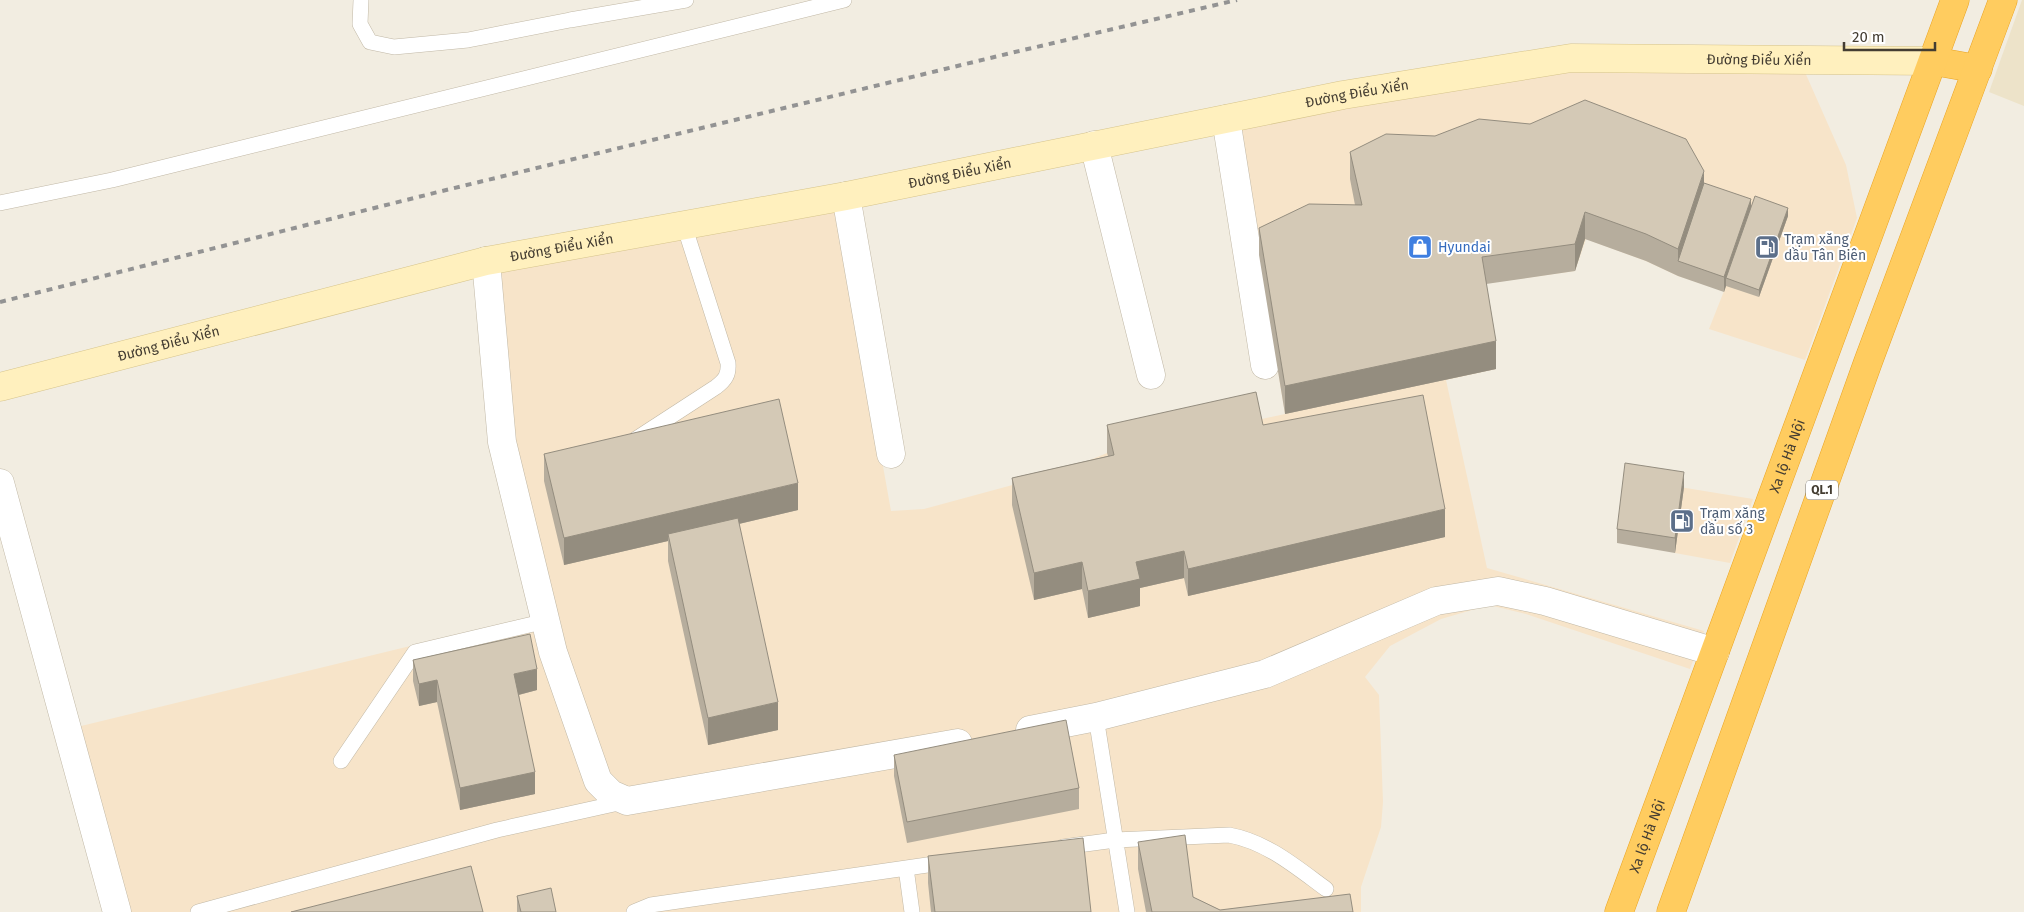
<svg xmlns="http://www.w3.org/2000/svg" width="2024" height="912" font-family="'Fira Sans',sans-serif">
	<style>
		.commercial { fill: #f7e4c9 }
		.education { fill: #ede3c9 }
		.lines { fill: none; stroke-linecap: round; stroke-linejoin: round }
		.lane-casing { stroke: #c1b8a6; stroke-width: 16 }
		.street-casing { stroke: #c1b8a6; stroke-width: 29 }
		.secondary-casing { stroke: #d6c48c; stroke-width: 29 }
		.highway-casing { stroke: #eaa423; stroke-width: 29 }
		.lane { stroke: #fff; stroke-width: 15 }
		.street { stroke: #fff; stroke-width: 28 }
		.secondary { stroke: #fff0be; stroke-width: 28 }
		.highway { stroke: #ffcc5f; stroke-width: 28 }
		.rail { stroke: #939393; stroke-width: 4; stroke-dasharray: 6 6; stroke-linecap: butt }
		.wall { fill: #b6ad9d }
		.shaded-wall { fill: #948d7f }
		.building { fill: #d4c9b6; stroke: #948d7f }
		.labels { text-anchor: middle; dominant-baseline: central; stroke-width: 4; stroke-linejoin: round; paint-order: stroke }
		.shield { fill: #fff; stroke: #7c7770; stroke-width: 1 }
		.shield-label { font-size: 12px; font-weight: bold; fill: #443d32 }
		.street-label { font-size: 14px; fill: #443d32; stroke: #fff }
		.service-label { font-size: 14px; fill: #4e5e75; stroke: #fff; text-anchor: start }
		.shop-label { font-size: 14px; fill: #366cbe; stroke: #fff; text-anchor: start }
	</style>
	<rect width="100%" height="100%" fill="#f2ede1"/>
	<path class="commercial" d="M 1572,68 L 1804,70 L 1846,165 L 1857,218 L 1805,360 L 1709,329 L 1724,291 L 1678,276 L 1646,261 L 1586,239 L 1575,271 L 1482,284 L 1496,369 L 1446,380 L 1487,568 L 1704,631 L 1690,669 L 1526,614 L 1489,605 L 1441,619 L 1390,646 L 1365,677 L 1379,695 L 1383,802 L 1381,827 L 1361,887 L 1361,912 L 129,912 L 77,727 L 554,611 L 513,441 L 497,270 L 837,208 L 891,511 L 924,509 L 1061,472 L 1107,453 L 1285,414 L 1238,127 Z
		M 1625,478 L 1753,499 L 1730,563 L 1675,553 Z"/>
	<path class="education" d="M 2022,0 L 2024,0 L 2024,106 L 1989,92 Z"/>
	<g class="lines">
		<defs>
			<path id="lane" d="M 361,0 L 360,24 L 370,42 L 394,47 L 468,40 L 570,20 L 686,0
				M 0,203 L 112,180 L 844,0
				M 636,439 L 716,387 C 725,380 729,375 728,363 L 684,225
				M 1096,717 L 1127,912
				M 341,761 L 415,652 L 546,621
				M 1063,847 L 1115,840 L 1229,835 C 1267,842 1296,867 1326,889
				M 906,868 L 912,912
				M 198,912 L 497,830 L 623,802
				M 634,912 L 651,905 L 948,862"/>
			<path id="street" d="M 1226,119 L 1265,365
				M 1094,145 L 1151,375
				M 846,196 L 891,454
				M 486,261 L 502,442 L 553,652 L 598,781 L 611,794 L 627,801 L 958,743
				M 0,483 L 117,912
				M 1030,730 L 1096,717 L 1265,674 L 1436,601 L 1498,591 L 1545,601 L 1715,652"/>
			<g id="secondary">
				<path id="s1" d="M 0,387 L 486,261 L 846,196 L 1343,95 L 1571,58 L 1933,61"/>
			</g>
			<g id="highway">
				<path d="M 1933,61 L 1978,69"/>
				<path id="s2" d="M 1619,912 L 1955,0"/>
				<path d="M 1671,912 L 1868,362 L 2003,0"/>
			</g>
		</defs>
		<use href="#lane" class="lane-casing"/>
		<use href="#street" class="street-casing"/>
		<use href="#secondary" class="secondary-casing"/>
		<use href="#highway" class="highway-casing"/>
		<use href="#lane" class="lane"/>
		<use href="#street" class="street"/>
		<use href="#secondary" class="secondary"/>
		<use href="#highway" class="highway"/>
		<path class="rail" d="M 0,302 L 442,191 L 1015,52 L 1237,0"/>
	</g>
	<path class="wall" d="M 1350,152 L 1704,183 L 1751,207 L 1788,216 L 1759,297 L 1726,286 L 1724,292 L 1678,276 L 1646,261 L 1585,239 L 1575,271 L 1486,284 L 1496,369 L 1285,414 L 1259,255 L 1259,228 L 1355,205 L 1350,179 Z
		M 1107,425 L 1445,537 L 1188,596 L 1184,578 L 1140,588 L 1140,606 L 1088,618 L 1082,589 L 1034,600 L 1012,505 L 1012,478 L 1108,456 L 1107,453 Z
		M 544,454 L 798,510 L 739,524 L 778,730 L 708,745 L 668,561 L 668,541 L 564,565 L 544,481 Z
		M 1684,487 L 1675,553 L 1617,543 L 1617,529 Z
		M 413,660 L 537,690 L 519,695 L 535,794 L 460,810 L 437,702 L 419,706 L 413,681 Z
		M 894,755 L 1079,788 L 1079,809 L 907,843 L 894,776 Z
		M 1138,842 L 1193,897 L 1220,910 L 1353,912 L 1146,912 L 1138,869 Z
		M 928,856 L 1091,912 L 931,912 L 928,883 Z
		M 517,896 L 556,912 L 517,912 Z"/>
	<path class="shaded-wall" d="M 1704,171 L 1704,198 L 1678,261 L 1678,249 Z
		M 1751,199 L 1751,214 L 1726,278 L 1726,286 L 1724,292 L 1724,277 Z
		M 1788,208 L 1788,216 L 1759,297 L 1759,290 Z
		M 1585,212 L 1585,239 L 1575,271 L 1575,244 Z
		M 1496,341 L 1496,369 L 1285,414 L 1285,386 Z
		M 1684,472 L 1684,487 L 1675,553 L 1675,538 Z
		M 798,483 L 798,510 L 670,540 L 668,534 L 668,541 L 564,565 L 564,538 Z
		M 1445,509 L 1445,537 L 1188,596 L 1188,569 Z
		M 1184,551 L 1184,578 L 1140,588 L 1140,606 L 1088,618 L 1088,591 L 1136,562 Z
		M 1082,562 L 1082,589 L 1034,600 L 1034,573 Z
		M 537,669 L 537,690 L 514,696 L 514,674 Z
		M 437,680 L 437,702 L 419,706 L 419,684 Z
		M 778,702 L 778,730 L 708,745 L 708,718 Z
		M 535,772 L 535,794 L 460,810 L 460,788 Z"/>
	<path class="building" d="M 1585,100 L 1686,139 L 1704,171 L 1678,249 L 1646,234 L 1585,212 L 1575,244 L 1482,257 L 1496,341 L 1285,386 L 1259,228 L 1309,204 L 1362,205 L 1350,152 L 1386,134 L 1435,136 L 1479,119 L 1530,124 Z
		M 1704,183 L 1751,199 L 1724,277 L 1678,261 Z
		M 1755,196 L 1788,208 L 1759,290 L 1726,278 Z
		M 1256,392 L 1263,425 L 1423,395 L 1445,509 L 1188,569 L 1184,551 L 1136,562 L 1140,579 L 1088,591 L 1082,562 L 1034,573 L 1012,478 L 1114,455 L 1107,425 Z
		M 779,399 L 798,483 L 564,538 L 544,454 Z
		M 1625,463 L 1684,472 L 1675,538 L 1617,529 Z
		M 738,518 L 778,702 L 708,718 L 668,534 Z
		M 530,634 L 537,669 L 514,674 L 535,772 L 460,788 L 437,680 L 419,684 L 413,660 Z
		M 1066,720 L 1079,788 L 907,822 L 894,755 Z
		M 1185,835 L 1193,897 L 1220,910 L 1350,894 L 1353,912 L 1152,912 L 1138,842 Z
		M 1083,838 L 1091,912 L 935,912 L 928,856 Z
		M 471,866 L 483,912 L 291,912 Z
		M 551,888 L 556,912 L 521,912 L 517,896 Z"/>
	<defs>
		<symbol id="shop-square" viewBox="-11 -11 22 22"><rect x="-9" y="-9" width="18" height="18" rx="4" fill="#3f7fe0" stroke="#fff"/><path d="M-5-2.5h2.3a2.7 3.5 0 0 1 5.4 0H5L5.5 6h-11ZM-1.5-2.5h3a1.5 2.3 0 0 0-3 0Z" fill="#fff"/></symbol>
		<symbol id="fuel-square" viewBox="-11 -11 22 22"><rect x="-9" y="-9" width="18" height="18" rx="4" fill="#5c6f8a" stroke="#fff"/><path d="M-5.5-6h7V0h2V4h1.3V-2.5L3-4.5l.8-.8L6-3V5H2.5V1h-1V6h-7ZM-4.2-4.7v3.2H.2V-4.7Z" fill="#fff"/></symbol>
	</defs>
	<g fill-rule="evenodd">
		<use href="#shop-square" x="1406" y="233" width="28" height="28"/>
		<use href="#fuel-square" x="1753" y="233" width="28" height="28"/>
		<use href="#fuel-square" x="1668" y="507" width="28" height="28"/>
	</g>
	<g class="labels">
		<rect class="shield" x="1806" y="480.5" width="32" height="19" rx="4"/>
		<g class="shield-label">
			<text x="1822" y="490">QL.1</text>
		</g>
		<g class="street-label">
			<text stroke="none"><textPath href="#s1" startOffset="1794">Đường Điểu Xiển</textPath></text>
			<text stroke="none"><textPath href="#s1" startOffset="1389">Đường Điểu Xiển</textPath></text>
			<text stroke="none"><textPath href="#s1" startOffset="984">Đường Điểu Xiển</textPath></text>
			<text stroke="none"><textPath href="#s1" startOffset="579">Đường Điểu Xiển</textPath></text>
			<text stroke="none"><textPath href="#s1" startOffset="174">Đường Điểu Xiển</textPath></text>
			<text stroke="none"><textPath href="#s2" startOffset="486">Xa lộ Hà Nội</textPath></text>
			<text stroke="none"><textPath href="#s2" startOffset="81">Xa lộ Hà Nội</textPath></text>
		</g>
		<g class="service-label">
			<text x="1784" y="239">Trạm xăng<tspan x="1784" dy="16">dầu Tân Biên</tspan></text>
			<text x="1700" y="513">Trạm xăng<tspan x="1700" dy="16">dầu số 3</tspan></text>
		</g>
		<g class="shop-label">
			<text x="1438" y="247">Hyundai</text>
		</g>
	</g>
	<path d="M1844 42v8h91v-8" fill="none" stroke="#443d32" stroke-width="2.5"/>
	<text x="1852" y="42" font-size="15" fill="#443d32" stroke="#ffffff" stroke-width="4" paint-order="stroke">20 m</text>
</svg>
